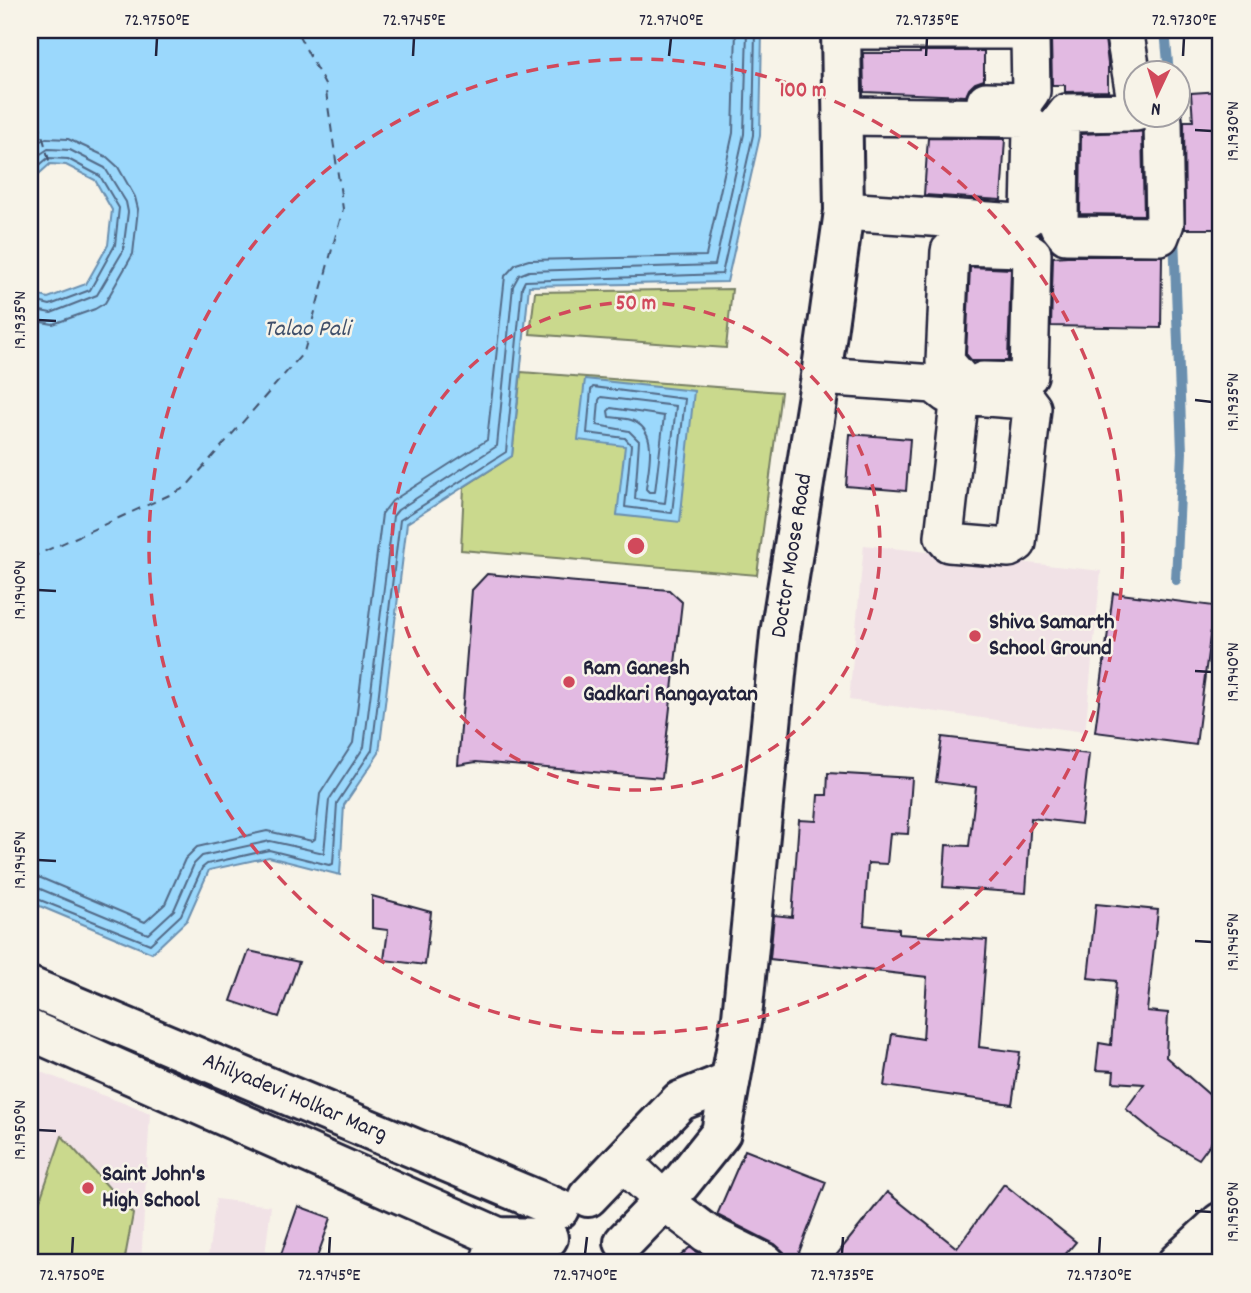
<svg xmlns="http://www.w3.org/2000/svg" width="1251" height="1293" font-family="Dekko,sans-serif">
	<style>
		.built { fill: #f1e2e6 }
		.green { fill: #cad98d; stroke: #767e64; stroke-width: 2 }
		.water { fill: #9bd8fc; stroke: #6b8faf; stroke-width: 2 }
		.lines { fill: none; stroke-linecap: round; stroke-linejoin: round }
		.shore { stroke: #526b88; stroke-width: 2 }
		.stream { stroke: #6b8faf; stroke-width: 10 }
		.ferry { stroke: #40506b; stroke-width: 2; stroke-dasharray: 9 7; stroke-linecap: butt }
		.building { fill: #e2bae2; stroke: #22223b; stroke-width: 2 }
		.minor-casing { stroke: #22223b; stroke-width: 42 }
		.secondary-casing { stroke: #22223b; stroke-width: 44 }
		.minor { stroke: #f7f3e8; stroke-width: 37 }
		.secondary { stroke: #f7f3e8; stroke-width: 38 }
		.ticks { fill: none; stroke: #22223b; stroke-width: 2.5 }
		.ring { fill: none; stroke: #d1495b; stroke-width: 3.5; stroke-dasharray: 12 9 }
		.poi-dot { fill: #d1495b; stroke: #f7f3e8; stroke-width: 2.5 }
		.labels { text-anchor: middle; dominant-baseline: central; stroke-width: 5; stroke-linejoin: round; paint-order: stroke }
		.street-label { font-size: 23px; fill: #22223b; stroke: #f7f3e8 }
		.poi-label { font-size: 23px; font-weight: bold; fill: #22223b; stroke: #f7f3e8; text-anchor: start }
		.water-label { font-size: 24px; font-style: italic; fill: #40506b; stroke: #f7f3e8 }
		.centre { fill: #d1495b; stroke: #f7f3e8; stroke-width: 3.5 }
		.ring-label { font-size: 21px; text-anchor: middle; font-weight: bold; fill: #d1495b; stroke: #f7f3e8; stroke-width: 5; stroke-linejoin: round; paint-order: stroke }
		.neatline { fill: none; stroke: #22223b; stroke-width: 2.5 }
		.ticks-label { font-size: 18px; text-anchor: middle; fill: #22223b }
	</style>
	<rect width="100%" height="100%" fill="#f7f3e8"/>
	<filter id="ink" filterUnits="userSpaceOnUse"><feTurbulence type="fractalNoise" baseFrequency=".0143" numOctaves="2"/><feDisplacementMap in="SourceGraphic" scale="14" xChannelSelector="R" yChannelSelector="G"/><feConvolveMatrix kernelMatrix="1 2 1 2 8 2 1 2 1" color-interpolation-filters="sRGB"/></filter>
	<g filter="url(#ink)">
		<path class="built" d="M 864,545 L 1101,571 L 1085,732 L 849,700 Z
			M 30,1068 L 150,1113 L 141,1263 L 30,1263 Z
			M 216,1199 L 271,1206 L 264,1263 L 207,1263 Z"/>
		<path class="green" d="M 732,289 L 726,348 L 530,334 L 535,292 Z
			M 521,372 L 781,392 L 757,575 L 461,550 L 464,487 L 512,456 Z
			M 62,1136 L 133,1214 L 124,1263 L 30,1263 L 30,1229 Z"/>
		<path class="water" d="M 30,30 L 762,30 L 760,136 L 727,282 L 529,286 L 512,456 L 407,523 L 379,753 L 344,805 L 340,875 L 269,857 L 209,870 L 187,920 L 152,953 L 30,902 L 30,293 L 48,298 L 86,284 L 108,245 L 112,210 L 95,180 L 66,165 L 50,164 L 30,182 Z
			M 585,379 L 694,391 L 680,522 L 617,515 L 625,446 L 578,440 Z"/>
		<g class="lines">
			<path class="shore" d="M 30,147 L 46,138 L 68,139 L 107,157 L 118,167 L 135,197 L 138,209 L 133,254 L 105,303 L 95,309 L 53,324 L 30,320
				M 30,161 L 48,149 L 70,150 L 105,168 L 126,202 L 128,212 L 123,251 L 97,295 L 51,313 L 30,309
				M 30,173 L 48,158 L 68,159 L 100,176 L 119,208 L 115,245 L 90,290 L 50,305 L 30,300
				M 593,387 L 685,399 L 672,513 L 625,507 L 631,445 L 625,438 L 587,433 L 591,390 Z
				M 601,397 L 676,406 L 665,503 L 635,499 L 639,441 L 629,431 L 597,425 L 599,400 Z
				M 611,408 L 664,416 L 655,492 L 649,492 L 646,489 C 648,467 660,430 631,420 C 624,418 616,418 609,417 L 608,411 Z
				M 30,877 L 41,878 L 145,922 L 165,904 L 185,859 L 197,847 L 267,831 L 312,841 L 315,839 L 320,794 L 353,743 L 382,514 L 392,501 L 487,440 L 505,276 L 516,264 L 529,260 L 706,256 L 733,133 L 736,30
				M 30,887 L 38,888 L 148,934 L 174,910 L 194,864 L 202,856 L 270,841 L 324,853 L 329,800 L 364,747 L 393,516 L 398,510 L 497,446 L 513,286 L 519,275 L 529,271 L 715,265 L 744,134 L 747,30
				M 30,896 L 150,944 L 181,915 L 202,868 L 207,864 L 269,850 L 329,865 L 333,864 L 337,803 L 372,750 L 400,520 L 506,452 L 522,287 L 525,281 L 722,274 L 753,135 L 755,30"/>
			<path class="stream" d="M 1165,30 L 1169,74
				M 1174,234 L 1182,452 L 1176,580"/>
			<path class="ferry" d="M 30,90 L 50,164
				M 30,558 L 185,488 L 304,352 L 343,209 L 325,85 L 296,30"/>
		</g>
		<path class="building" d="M 1047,30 L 1104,30 L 1108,64 L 1108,91 L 1065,92 L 1065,85 L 1052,85 L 1051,39 Z
			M 920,51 L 984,51 L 984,80 L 975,83 L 969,89 L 966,96 L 864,92 L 863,53 L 920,53 Z
			M 1221,91 L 1221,229 L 1185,229 L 1184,121 L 1193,121 L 1191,93 Z
			M 1142,131 L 1144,215 L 1080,214 L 1081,134 Z
			M 928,138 L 1005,139 L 1001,200 L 924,195 Z
			M 1067,256 L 1162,256 L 1161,328 L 1051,326 L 1053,257 Z
			M 970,267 L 1011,269 L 1008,361 L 972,361 L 966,354 Z
			M 850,434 L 910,439 L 906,491 L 846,486 Z
			M 487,574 L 669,590 L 682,602 L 662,778 L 476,762 L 458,765 L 472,590 Z
			M 1113,593 L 1214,606 L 1196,745 L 1095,732 Z
			M 942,737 L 1089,754 L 1081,824 L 1031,818 L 1026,893 L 943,887 L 946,845 L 969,846 L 976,787 L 936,782 Z
			M 828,773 L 912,778 L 908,834 L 890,833 L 887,864 L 868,863 L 864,925 L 899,929 L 899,934 L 987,940 L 979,1047 L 1020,1052 L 1012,1104 L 884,1086 L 892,1034 L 923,1039 L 927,977 L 770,959 L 774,915 L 792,917 L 799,820 L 816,821 L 818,795 L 827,795 Z
			M 372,896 L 431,912 L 425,965 L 384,960 L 388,930 L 372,928 Z
			M 1096,904 L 1158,910 L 1147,1011 L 1168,1013 L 1166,1057 L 1221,1105 L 1221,1129 L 1199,1159 L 1159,1136 L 1126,1109 L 1144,1084 L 1113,1082 L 1114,1071 L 1096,1070 L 1099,1043 L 1111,1045 L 1116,981 L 1088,978 Z
			M 249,951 L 299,962 L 279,1017 L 231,1001 Z
			M 745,1150 L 826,1182 L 795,1263 L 787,1263 L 784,1252 L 775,1244 L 717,1215 Z
			M 1004,1184 L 1076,1242 L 1058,1263 L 830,1263 L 887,1192 L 957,1248 Z
			M 298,1206 L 331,1218 L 315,1263 L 278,1263 Z
			M 690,1247 L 696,1252 L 720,1263 L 673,1263 Z"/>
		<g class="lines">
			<defs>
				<path id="minor" d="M 841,30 L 1021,30 L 1030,39 L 1031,91 L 1023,102 L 986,101
					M 1124,30 L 1136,100
					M 1136,112 L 1067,113 L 1060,122 L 1059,226 L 1066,235 L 1160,236 L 1165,223 L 1163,121 L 1158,116
					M 843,116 L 1024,118 L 1032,129 L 1030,215 L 1018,223 L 844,211
					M 821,376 L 934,384 L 947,394 L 1026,400 L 1032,408 L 1017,543 L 1009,548 L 949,543 L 944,537 L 960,395
					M 961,380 L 945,362 L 950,251 L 960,246 L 1022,248 L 1032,254 L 1029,375 L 1020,382 L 983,381
					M 622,1161 L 664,1201 L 706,1233 L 766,1263
					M 489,1263 L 498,1237"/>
				<g id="secondary">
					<path id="s1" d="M 30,987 L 559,1209"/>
					<path d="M 30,1030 L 498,1237 L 548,1238"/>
					<path d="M 588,1197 L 680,1101 L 730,1081"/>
					<path id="s2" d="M 624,1242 L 681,1183 L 721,1133 L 742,1017 L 780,634 L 821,376 L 844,211 L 841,30"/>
					<path d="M 1177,1263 L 1221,1222"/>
				</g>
			</defs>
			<use href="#minor" class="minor-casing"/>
			<use href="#secondary" class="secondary-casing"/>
			<use href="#minor" class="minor"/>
			<use href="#secondary" class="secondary"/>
		</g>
	</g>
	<path class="ticks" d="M 156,56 L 157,38M 413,56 L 414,38M 669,56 L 671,38M 926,56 L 927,38M 1183,56 L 1184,38M 1195,130 L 1212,131M 38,320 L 56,321M 1195,400 L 1212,402M 38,590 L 56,591M 1195,671 L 1212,672M 38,860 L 56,861M 1195,941 L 1212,942M 38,1130 L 56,1131M 1195,1211 L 1212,1212M 72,1254 L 73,1237M 329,1254 L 330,1237M 585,1254 L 587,1237M 842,1254 L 843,1237M 1099,1254 L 1100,1237"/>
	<g class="ring">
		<circle cx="636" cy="546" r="244"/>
		<circle cx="636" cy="546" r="487"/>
	</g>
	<g class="poi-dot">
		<circle cx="975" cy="636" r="7"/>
		<circle cx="569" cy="682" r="7"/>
		<circle cx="88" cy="1188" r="7"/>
	</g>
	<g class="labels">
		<g class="street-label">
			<text stroke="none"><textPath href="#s2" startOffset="728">Doctor Moose Road</textPath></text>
			<text stroke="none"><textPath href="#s1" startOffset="287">Ahilyadevi Holkar Marg</textPath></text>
		</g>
		<g class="poi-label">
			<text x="989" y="623">Shiva Samarth<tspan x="989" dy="26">School Ground</tspan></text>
			<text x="583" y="669">Ram Ganesh<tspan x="583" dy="26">Gadkari Rangayatan</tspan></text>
			<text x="102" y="1175">Saint John's<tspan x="102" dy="26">High School</tspan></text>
		</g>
		<g class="water-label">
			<text x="307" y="330">Talao Pali</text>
		</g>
	</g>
	<circle cx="636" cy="546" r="10" class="centre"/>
	<g class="ring-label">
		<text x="803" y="96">100 m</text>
		<text x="636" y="309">50 m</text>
	</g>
	<rect width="1251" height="1293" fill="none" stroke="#f7f3e8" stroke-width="77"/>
	<g transform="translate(1157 94) rotate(184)"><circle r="33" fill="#f7f3e8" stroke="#a29fa3" stroke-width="2"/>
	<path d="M0-5L12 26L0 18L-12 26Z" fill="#d1495b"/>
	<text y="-10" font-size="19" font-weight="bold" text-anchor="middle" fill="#22223b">N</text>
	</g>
	<rect x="38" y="38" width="1174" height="1216" class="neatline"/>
	<g class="ticks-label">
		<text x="157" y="25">72.9750°E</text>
		<text x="414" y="25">72.9745°E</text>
		<text x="671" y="25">72.9740°E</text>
		<text x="927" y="25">72.9735°E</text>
		<text x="1184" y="25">72.9730°E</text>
		<text transform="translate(1232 131) rotate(-90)" y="6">19.1930°N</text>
		<text transform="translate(19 320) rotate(-90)" y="6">19.1935°N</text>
		<text transform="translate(1232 402) rotate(-90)" y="6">19.1935°N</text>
		<text transform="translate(19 590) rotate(-90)" y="6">19.1940°N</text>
		<text transform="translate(1232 672) rotate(-90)" y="6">19.1940°N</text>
		<text transform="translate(19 860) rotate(-90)" y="6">19.1945°N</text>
		<text transform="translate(1232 942) rotate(-90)" y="6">19.1945°N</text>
		<text transform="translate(19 1130) rotate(-90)" y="6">19.1950°N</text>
		<text transform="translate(1232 1212) rotate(-90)" y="6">19.1950°N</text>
		<text x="72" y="1280">72.9750°E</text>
		<text x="329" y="1280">72.9745°E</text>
		<text x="585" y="1280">72.9740°E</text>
		<text x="842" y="1280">72.9735°E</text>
		<text x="1099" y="1280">72.9730°E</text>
	</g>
</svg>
